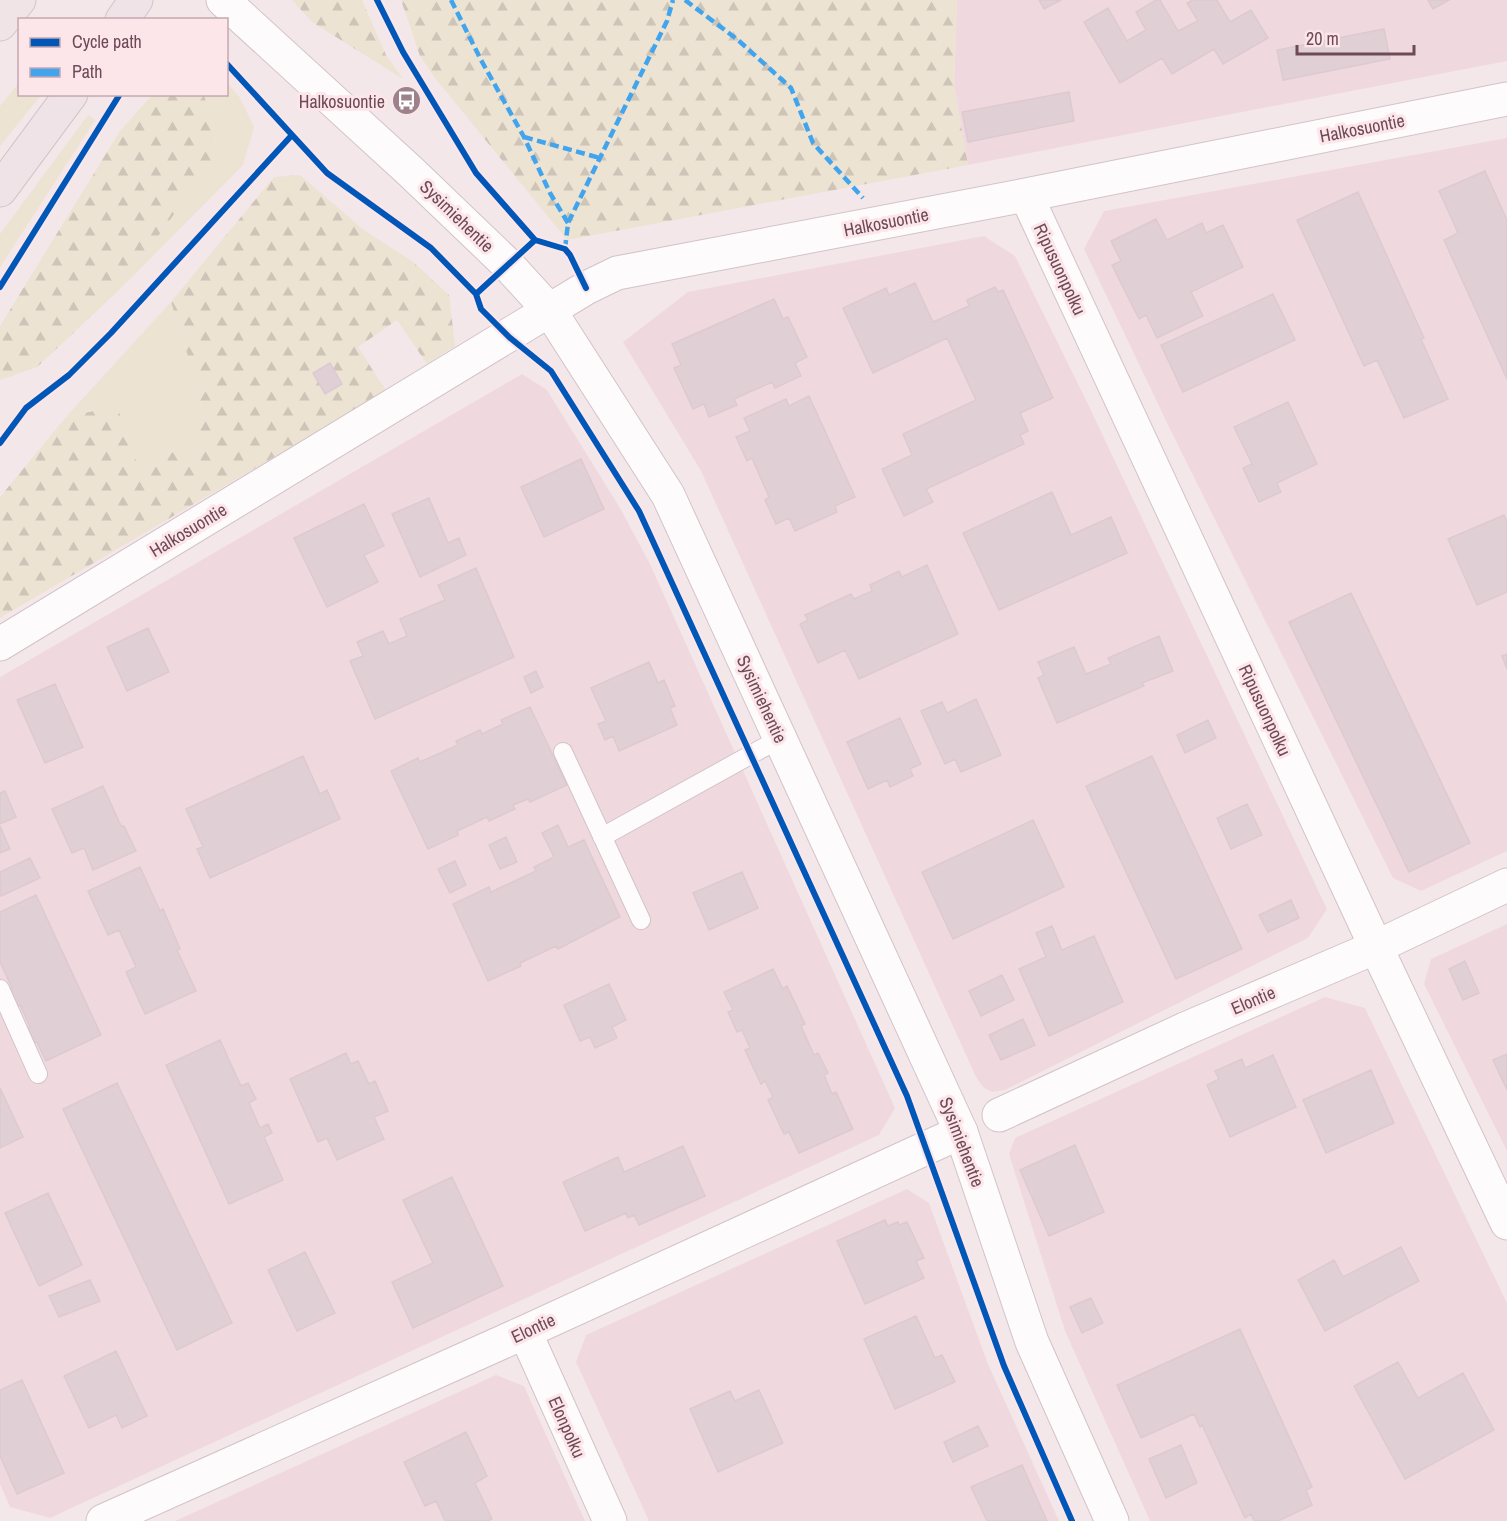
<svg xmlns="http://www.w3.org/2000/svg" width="1507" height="1521" font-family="'Archivo Narrow',sans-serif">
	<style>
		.residential { fill: #f0d9de }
		.grass { fill: #ece3d3 }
		.forest { fill: url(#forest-firs) }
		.building { fill: #e0cfd4; stroke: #dccad0; stroke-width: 1.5 }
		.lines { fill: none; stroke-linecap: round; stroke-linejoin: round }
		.service-casing { stroke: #d2c3c8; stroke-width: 20 }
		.minor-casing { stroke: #d2c3c8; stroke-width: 35 }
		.tertiary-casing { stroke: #d2c3c8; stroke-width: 35 }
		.trunk-casing { stroke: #d3c4c9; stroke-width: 35 }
		.motorway-casing { stroke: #d3c4c9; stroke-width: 35 }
		.service { stroke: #fdfbfc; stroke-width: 18 }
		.minor { stroke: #fdfbfc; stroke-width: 33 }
		.tertiary { stroke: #fdfbfc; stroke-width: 33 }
		.trunk { stroke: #f0e4e7; stroke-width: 33 }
		.motorway { stroke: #efe3e8; stroke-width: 33 }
		.quiet { stroke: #41a4ed; stroke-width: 4.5; stroke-dasharray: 9 4.5; stroke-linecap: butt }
		.cycleway-casing { stroke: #fde6ea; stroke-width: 10 }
		.cycleway { stroke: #0057b8; stroke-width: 6 }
		.labels { text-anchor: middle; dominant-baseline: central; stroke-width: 6; stroke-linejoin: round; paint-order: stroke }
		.poi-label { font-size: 18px; fill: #6e4a59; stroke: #fde6ea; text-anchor: end }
		.street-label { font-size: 18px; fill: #6e4a59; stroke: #fde6ea }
	</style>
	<defs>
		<pattern id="forest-firs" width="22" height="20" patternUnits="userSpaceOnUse" patternTransform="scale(1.5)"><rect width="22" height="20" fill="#ece3d3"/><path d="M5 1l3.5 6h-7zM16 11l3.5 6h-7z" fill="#cec4b7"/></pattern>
	</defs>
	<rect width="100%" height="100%" fill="#f4e7e9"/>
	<path class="residential" d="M 957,0 L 1507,0 L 1507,61 L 968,165 L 954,86 Z
		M 1507,138 L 1507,851 L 1421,891 L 1393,878 L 1168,425 L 1084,249 L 1104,211 Z
		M 984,236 L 1015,256 L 1087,402 L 1327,909 L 1308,938 L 1005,1090 L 992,1092 L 983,1087 L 976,1077 L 701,471 L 623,342 L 688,292 Z
		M 522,374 L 547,390 L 620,508 L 650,564 L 895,1108 L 879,1135 L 50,1518 L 10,1507 L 0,1484 L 0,677 Z
		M 1507,924 L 1507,1151 L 1424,984 L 1431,959 Z
		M 1325,997 L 1365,1008 L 1507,1303 L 1507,1521 L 1150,1521 L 1065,1331 L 1009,1154 L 1015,1138 Z
		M 907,1189 L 929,1203 L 988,1364 L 1059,1521 L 649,1521 L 576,1362 L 586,1335 Z
		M 496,1375 L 524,1386 L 585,1521 L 175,1521 Z"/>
	<path class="grass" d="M 227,82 L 240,98 L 254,127 L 243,165 L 119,290 L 212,162 L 216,134 L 204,95 L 226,94 Z
		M 19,83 L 20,94 L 41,95 L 0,146 L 0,106 Z
		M 88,115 L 95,120 L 0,267 L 0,234 Z
		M 171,302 L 192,369 L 203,417 L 195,447 L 137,463 L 117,406 L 66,417 Z"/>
	<path class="forest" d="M 292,0 L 362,0 L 386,55 L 403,79 L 312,22 Z
		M 401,0 L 957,0 L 954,86 L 968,165 L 567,240 L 435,78 L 420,56 Z
		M 152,95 L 204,95 L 216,134 L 212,162 L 119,290 L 37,367 L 0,380 L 0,326 L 120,131 Z
		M 300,175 L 365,231 L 412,261 L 449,295 L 455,346 L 427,364 L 397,320 L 358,347 L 386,391 L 0,618 L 0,497 L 66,417 L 117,406 L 137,463 L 195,446 L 203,417 L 192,369 L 171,302 L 274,177 Z"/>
	<path class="building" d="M 1039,0 L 1061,0 L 1044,9 Z
		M 1156,0 L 1160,0 L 1178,31 L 1198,21 L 1187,3 L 1193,0 L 1217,0 L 1230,22 L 1251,10 L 1268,38 L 1223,64 L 1214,49 L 1172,74 L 1162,58 L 1120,83 L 1084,22 L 1108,8 L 1127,41 L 1146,30 L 1136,12 Z
		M 1428,0 L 1449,0 L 1433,9 Z
		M 1384,29 L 1390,59 L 1283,80 L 1277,50 Z
		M 1069,92 L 1074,121 L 968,142 L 962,112 Z
		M 1485,171 L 1507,220 L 1507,379 L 1444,240 L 1458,233 L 1439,191 Z
		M 1358,192 L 1424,338 L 1421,339 L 1448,399 L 1404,418 L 1377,360 L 1364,366 L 1297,220 Z
		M 1156,219 L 1167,240 L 1202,223 L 1206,233 L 1223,225 L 1243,267 L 1191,292 L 1203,316 L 1157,338 L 1146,315 L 1139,319 L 1112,265 L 1121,261 L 1111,241 Z
		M 915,283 L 933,322 L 969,306 L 967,300 L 995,287 L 998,292 L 1003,290 L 1053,398 L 1020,413 L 1028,431 L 1020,435 L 1024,444 L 926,489 L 933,502 L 904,516 L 882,469 L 912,455 L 903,434 L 976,400 L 947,338 L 873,373 L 843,308 L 886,288 L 889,295 Z
		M 1273,294 L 1295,340 L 1183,392 L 1161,345 Z
		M 774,299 L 783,319 L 788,317 L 807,357 L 795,363 L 801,376 L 775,388 L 772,382 L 734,399 L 737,405 L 709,417 L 704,404 L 693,409 L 674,368 L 681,365 L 672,344 Z
		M 330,363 L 342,384 L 325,394 L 313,373 Z
		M 809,396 L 855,497 L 835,506 L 837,512 L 795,531 L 789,518 L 776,524 L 765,500 L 769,497 L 752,458 L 747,461 L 736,437 L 750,431 L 744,418 L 786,399 L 789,406 Z
		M 1288,402 L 1317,464 L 1277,483 L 1281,492 L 1259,502 L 1243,468 L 1252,464 L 1234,427 Z
		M 581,459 L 604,509 L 544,537 L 521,487 Z
		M 1052,492 L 1071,535 L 1111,517 L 1127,553 L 999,610 L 963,533 Z
		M 429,498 L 448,543 L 459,538 L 466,555 L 420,577 L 392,514 Z
		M 364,504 L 384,546 L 364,555 L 378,582 L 327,607 L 294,538 Z
		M 1504,515 L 1507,522 L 1507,592 L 1477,605 L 1448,539 Z
		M 927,565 L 958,634 L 859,679 L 845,650 L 818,663 L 800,624 L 808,620 L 805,615 L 851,594 L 854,599 L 872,591 L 870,585 L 899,571 L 902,577 Z
		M 476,568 L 514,657 L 375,719 L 350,661 L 363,656 L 357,642 L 383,631 L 389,644 L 407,636 L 400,619 L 445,600 L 438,585 Z
		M 1351,593 L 1470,843 L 1409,872 L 1289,622 Z
		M 148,628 L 169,672 L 127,691 L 107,647 Z
		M 1159,636 L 1173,671 L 1142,683 L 1144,686 L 1057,723 L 1038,678 L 1044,675 L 1038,662 L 1074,647 L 1086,674 L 1111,664 L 1108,658 Z
		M 1507,654 L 1507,669 L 1502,656 Z
		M 649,662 L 658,683 L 664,680 L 675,706 L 670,708 L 677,725 L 619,751 L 613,736 L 605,740 L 598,724 L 606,721 L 591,688 Z
		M 536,671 L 543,687 L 531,693 L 524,677 Z
		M 55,684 L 83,747 L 45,763 L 17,700 Z
		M 976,699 L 1001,755 L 961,772 L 955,759 L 945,764 L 921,711 L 942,702 L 947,713 Z
		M 530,707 L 567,785 L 530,802 L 528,799 L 513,805 L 515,809 L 489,821 L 487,817 L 457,831 L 458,835 L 428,849 L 391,771 L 418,758 L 420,762 L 458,745 L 456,741 L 480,730 L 482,734 L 503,724 L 501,720 Z
		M 900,718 L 921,764 L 910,769 L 913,776 L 890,787 L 887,780 L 868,789 L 847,742 Z
		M 1208,720 L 1216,738 L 1185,753 L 1177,735 Z
		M 303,756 L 320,794 L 327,790 L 340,819 L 210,878 L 197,849 L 203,847 L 186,809 Z
		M 1152,756 L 1242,949 L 1176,979 L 1086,786 Z
		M 103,786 L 121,826 L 124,826 L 136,851 L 93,870 L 84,848 L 72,853 L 52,809 Z
		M 5,791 L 16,817 L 0,824 L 0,793 Z
		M 1247,804 L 1262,835 L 1231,849 L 1217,818 Z
		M 1033,820 L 1064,887 L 953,939 L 922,872 Z
		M 558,825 L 568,847 L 584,840 L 620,917 L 558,949 L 556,946 L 520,963 L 521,966 L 488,981 L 453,904 L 489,887 L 491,892 L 536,871 L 534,867 L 554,857 L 542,833 Z
		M 0,826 L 10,849 L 0,853 Z
		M 506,837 L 517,862 L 500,869 L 489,845 Z
		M 30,858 L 40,878 L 1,896 L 0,872 Z
		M 455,861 L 466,885 L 450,893 L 438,869 Z
		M 140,867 L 160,911 L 163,909 L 180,949 L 177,950 L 196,991 L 145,1014 L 126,972 L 136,967 L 119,930 L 108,935 L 88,891 Z
		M 742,872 L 758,908 L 709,930 L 693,893 Z
		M 36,895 L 101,1035 L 46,1061 L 37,1042 L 32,1044 L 25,1029 L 30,1027 L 20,1005 L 15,1007 L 8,990 L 12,988 L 0,962 L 0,912 Z
		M 1291,900 L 1299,918 L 1268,932 L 1259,915 Z
		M 1052,926 L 1062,950 L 1094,936 L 1123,1002 L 1049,1036 L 1019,969 L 1046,957 L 1036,933 Z
		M 1465,961 L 1479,993 L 1463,1000 L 1449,969 Z
		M 773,969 L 783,989 L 787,986 L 805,1024 L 801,1026 L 814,1055 L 818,1053 L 828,1073 L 824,1075 L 832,1094 L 836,1092 L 853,1129 L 799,1153 L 789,1132 L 784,1134 L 768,1100 L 773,1097 L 765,1081 L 761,1084 L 745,1050 L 750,1048 L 742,1030 L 737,1032 L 728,1012 L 733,1010 L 724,992 Z
		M 1002,975 L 1014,1000 L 981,1016 L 969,991 Z
		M 609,984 L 626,1020 L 612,1027 L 617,1038 L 595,1048 L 590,1037 L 580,1041 L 564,1005 Z
		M 1023,1019 L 1035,1045 L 1001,1060 L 989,1035 Z
		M 220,1040 L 241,1086 L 248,1083 L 256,1099 L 249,1103 L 260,1128 L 268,1124 L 272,1133 L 264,1137 L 283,1180 L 229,1204 L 166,1065 Z
		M 346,1053 L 351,1064 L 358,1061 L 369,1084 L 375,1081 L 388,1111 L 374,1117 L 384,1139 L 337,1160 L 327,1138 L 318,1142 L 290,1079 Z
		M 1507,1054 L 1507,1090 L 1493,1060 Z
		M 1273,1055 L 1296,1107 L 1230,1137 L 1207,1085 L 1219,1079 L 1215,1071 L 1242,1059 L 1245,1068 Z
		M 1371,1070 L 1394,1123 L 1326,1153 L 1303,1100 Z
		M 117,1083 L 232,1323 L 177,1350 L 63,1109 Z
		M 0,1088 L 23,1137 L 0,1148 Z
		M 1075,1145 L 1104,1212 L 1049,1236 L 1020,1170 Z
		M 683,1146 L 705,1196 L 639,1225 L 634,1215 L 628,1218 L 626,1213 L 585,1231 L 563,1182 L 618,1157 L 624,1172 Z
		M 452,1177 L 503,1286 L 413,1328 L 392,1282 L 433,1263 L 403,1200 Z
		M 48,1193 L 82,1265 L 39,1286 L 5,1213 Z
		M 885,1220 L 888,1226 L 898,1222 L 899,1225 L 907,1222 L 924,1258 L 916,1261 L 924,1278 L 865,1304 L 837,1241 Z
		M 1401,1247 L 1419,1281 L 1325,1331 L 1298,1280 L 1334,1260 L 1343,1277 Z
		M 305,1252 L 335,1313 L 297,1331 L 268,1270 Z
		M 90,1280 L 100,1301 L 59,1317 L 49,1296 Z
		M 1091,1298 L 1103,1323 L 1082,1333 L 1070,1307 Z
		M 916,1316 L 935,1358 L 942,1355 L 955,1382 L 895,1409 L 864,1339 Z
		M 1240,1329 L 1312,1487 L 1306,1490 L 1312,1505 L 1278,1521 L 1254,1521 L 1251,1514 L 1245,1518 L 1202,1425 L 1200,1427 L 1194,1414 L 1141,1438 L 1117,1385 Z
		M 116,1351 L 147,1416 L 122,1428 L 116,1415 L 89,1428 L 64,1376 Z
		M 1398,1362 L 1418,1398 L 1463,1373 L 1494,1430 L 1405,1479 L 1354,1386 Z
		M 22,1380 L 64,1473 L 17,1494 L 0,1456 L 0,1390 Z
		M 759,1390 L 783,1443 L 718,1472 L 690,1409 L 730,1391 L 735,1401 Z
		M 978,1426 L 988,1446 L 953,1462 L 944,1442 Z
		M 466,1432 L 487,1476 L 475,1483 L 492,1519 L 488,1521 L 445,1521 L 436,1501 L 425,1506 L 404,1462 Z
		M 1181,1445 L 1197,1483 L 1166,1498 L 1149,1459 Z
		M 1022,1465 L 1047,1521 L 987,1521 L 971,1487 Z"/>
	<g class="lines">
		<defs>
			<path id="service" d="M 563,752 L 641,920
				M 602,837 L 781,738
				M 0,989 L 38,1074"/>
			<path id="minor" d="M 1026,195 L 1376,947 L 1507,1223
				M 0,644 L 586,288 L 617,273 L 1026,195 L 1507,99
				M 999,1115 L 1185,1029 L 1376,947 L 1507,885
				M 525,1332 L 610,1521
				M 103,1521 L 525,1332 L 961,1132"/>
			<path id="tertiary" d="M 223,0 L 411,172 L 508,265 L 550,311 L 668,495 L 961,1132 L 1032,1342 L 1112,1521"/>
			<path id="trunk" d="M 0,24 L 19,0"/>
			<path id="motorway" d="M 122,20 L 136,0
				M 0,190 L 71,94"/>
		</defs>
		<use href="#service" class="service-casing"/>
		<use href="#minor" class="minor-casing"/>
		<use href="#tertiary" class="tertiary-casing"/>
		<use href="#trunk" class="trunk-casing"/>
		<use href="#motorway" class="motorway-casing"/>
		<use href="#service" class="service"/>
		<use href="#minor" class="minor"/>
		<use href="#tertiary" class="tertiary"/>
		<use href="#trunk" class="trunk"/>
		<use href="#motorway" class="motorway"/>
		<path class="quiet" d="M 451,0 L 481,60 L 524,137 L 550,193 L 568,223
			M 685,0 L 738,40 L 791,88 L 813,143 L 863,198
			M 524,137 L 600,158
			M 565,249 L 568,223 L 667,21 L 673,0"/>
		<defs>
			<path id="cycleway" d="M 377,0 L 403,52 L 476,173 L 535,240 L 565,249 L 570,255 L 586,288
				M 226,63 L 327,173 L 431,248 L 476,294 L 481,309 L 509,337 L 551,371 L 639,511 L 907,1096 L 1004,1366 L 1072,1521
				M 0,287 L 120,94
				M 476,294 L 535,240
				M 0,443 L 26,408 L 69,375 L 111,333 L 292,135"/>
		</defs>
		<use href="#cycleway" class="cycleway-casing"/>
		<use href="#cycleway" class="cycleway"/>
	</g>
	<defs>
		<symbol id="bus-disc" viewBox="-11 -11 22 22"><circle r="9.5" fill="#9d818b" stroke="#fde6ea"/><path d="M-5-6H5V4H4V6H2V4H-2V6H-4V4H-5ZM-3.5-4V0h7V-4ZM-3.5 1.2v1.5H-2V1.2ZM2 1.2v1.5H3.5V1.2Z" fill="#fff"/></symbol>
	</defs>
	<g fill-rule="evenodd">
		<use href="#bus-disc" x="390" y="84" width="33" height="33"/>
	</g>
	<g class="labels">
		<g class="poi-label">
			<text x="385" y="101">Halkosuontie</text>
		</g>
		<g class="street-label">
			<text transform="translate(1362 128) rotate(-11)">Halkosuontie</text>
			<text transform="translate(457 216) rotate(44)">Sysimiehentie</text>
			<text transform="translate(886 222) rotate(-11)">Halkosuontie</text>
			<text transform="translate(1060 269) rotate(65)">Ripusuonpolku</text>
			<text transform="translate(188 530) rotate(-31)">Halkosuontie</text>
			<text transform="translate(762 699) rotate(65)">Sysimiehentie</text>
			<text transform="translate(1265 710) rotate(65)">Ripusuonpolku</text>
			<text transform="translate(1253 1000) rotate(-23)">Elontie</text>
			<text transform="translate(962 1142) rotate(69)">Sysimiehentie</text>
			<text transform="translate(533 1328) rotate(-25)">Elontie</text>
			<text transform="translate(567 1427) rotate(66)">Elonpolku</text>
		</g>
	</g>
	<rect x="18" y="18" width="210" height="78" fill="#fde6ea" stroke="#c4a8b0" stroke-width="1.5"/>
	<rect x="30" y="38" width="30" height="9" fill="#0057b8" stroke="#c4a8b0" stroke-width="1.5"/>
	<text x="72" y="48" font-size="18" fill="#6e4a59">Cycle path</text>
	<rect x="30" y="68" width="30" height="9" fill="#41a4ed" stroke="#c4a8b0" stroke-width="1.5"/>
	<text x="72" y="78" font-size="18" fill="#6e4a59">Path</text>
	<path d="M1297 45v9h117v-9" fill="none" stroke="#6e4a59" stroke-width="3"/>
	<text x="1306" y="45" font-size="18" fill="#6e4a59" stroke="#fde6ea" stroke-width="4.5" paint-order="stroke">20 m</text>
</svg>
